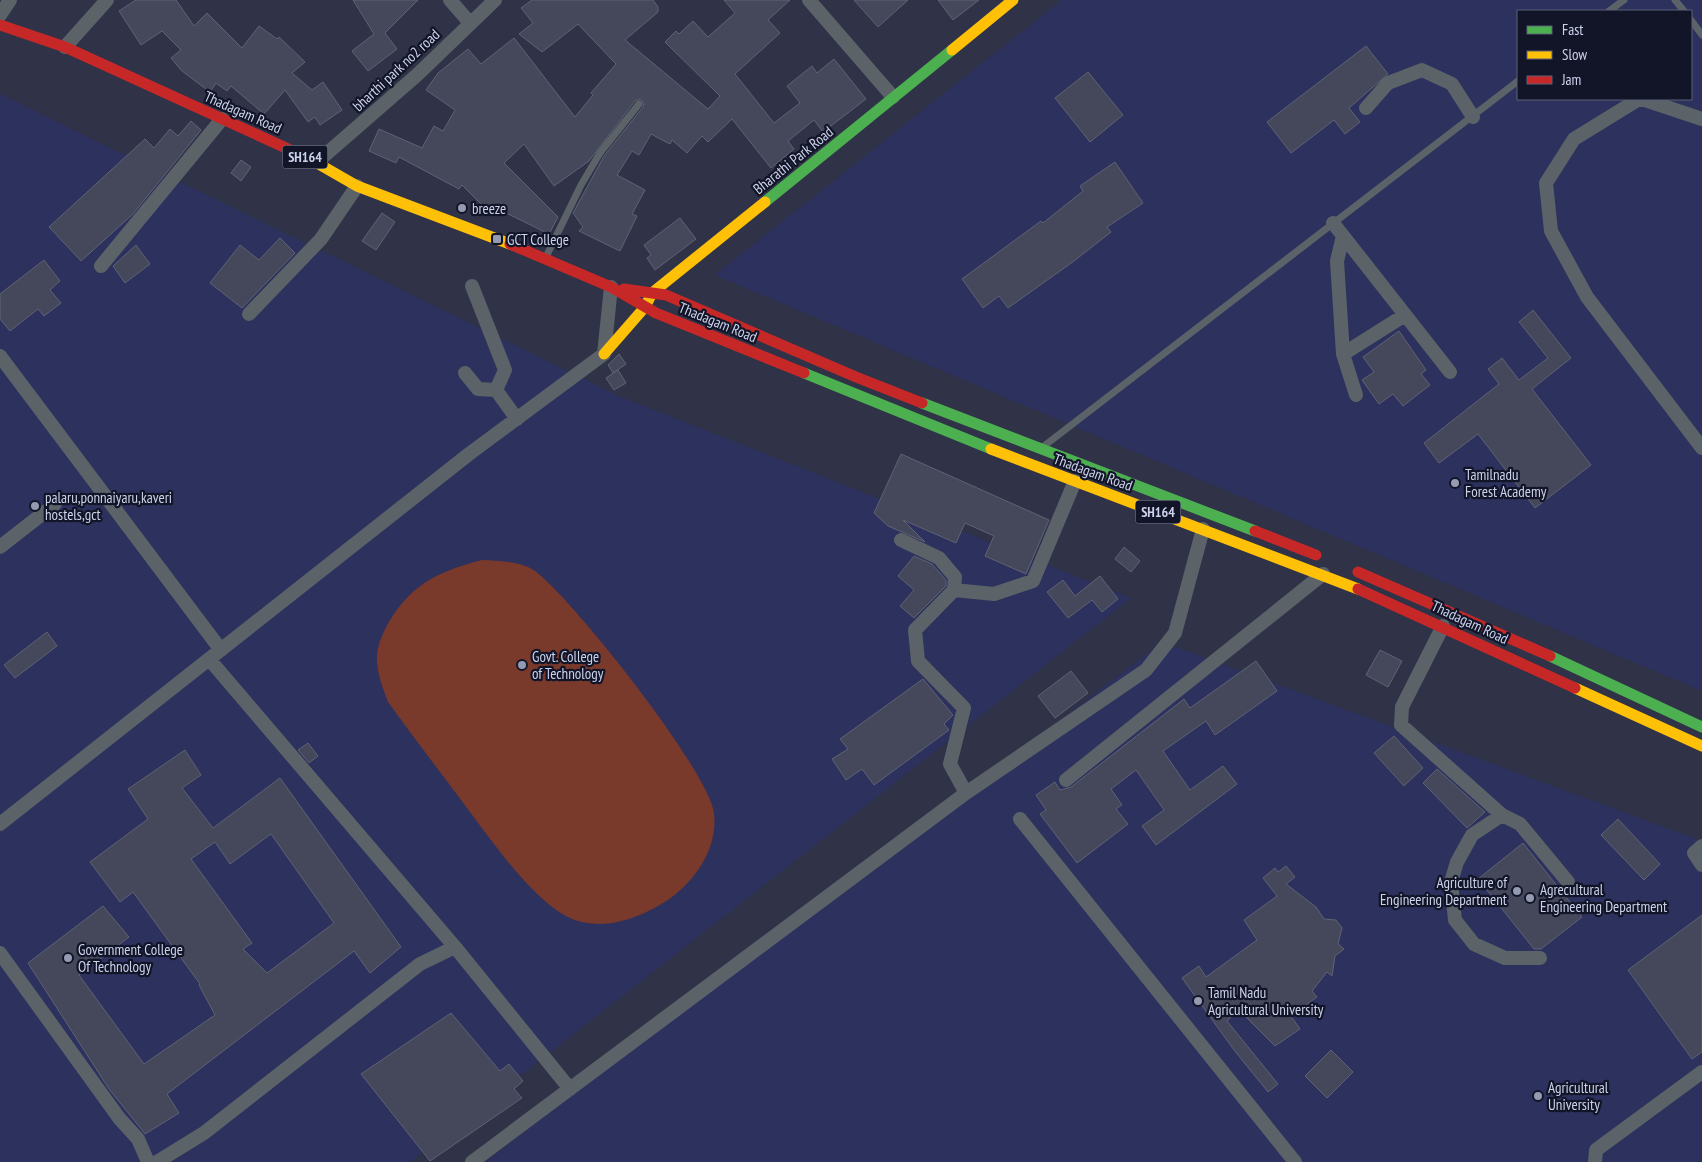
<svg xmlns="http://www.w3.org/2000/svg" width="1702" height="1162" font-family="'PT Sans Narrow',sans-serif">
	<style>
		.built { fill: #2c315d; fill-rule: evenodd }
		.green { fill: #79392b }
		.building { fill: #45475a; stroke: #606275; fill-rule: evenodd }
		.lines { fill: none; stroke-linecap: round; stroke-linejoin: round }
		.lane { stroke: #5b6369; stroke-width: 7 }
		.street { stroke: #5b6369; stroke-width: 14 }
		.fast { stroke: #4caf50; stroke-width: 11 }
		.slow { stroke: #ffc107; stroke-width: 11 }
		.jam { stroke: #c62828; stroke-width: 11 }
		.poi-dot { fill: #959ab3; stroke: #121527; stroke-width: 2 }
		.labels { text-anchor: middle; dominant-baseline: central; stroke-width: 4.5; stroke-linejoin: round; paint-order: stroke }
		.shield { fill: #121527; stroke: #9499b1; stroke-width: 1 }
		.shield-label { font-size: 14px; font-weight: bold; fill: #ccd2ec }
		.street-label { font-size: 15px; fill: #ccd2ec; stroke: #121527 }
		.poi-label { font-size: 15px; fill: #ccd2ec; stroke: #121527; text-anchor: start }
	</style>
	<rect width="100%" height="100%" fill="#303248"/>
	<path class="built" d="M 1062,0 L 1702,0 L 1702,691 L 715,275 ZM 1518,11 L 1691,11 L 1691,99 L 1518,99 Z
		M 0,94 L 621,397 L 1131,598 L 410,1162 L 0,1162 Z
		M 1162,642 L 1702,841 L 1702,1162 L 485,1162 Z"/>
	<path class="green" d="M 482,560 C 498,561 521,561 535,571 C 572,598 709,771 714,813 C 718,847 697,878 672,897 C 644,917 602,934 568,917 C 532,899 491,840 467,808 C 441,773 414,738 388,702 C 382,686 376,671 377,654 C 378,644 384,630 389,622 C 412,583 440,571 482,560 Z"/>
	<path class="building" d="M 136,0 L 176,0 L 194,26 L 207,13 L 242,48 L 259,26 L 277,39 L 279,37 L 305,62 L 292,73 L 312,90 L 323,82 L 342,110 L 320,125 L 315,117 L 308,122 L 285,90 L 264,114 L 231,86 L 227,91 L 216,83 L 210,92 L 182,71 L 171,58 L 181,50 L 162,31 L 141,45 L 119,11 Z
		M 353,0 L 418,0 L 385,33 L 397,49 L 368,71 L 352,51 L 374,34 Z
		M 532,0 L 653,0 L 658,7 L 658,12 L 625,40 L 708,109 L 720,96 L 665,42 L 676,31 L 679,34 L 693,21 L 708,37 L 735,13 L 724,0 L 790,0 L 768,20 L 780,33 L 735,74 L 774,123 L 800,103 L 787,86 L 812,66 L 817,73 L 834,59 L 866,99 L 823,132 L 814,120 L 788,141 L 794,149 L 771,168 L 732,119 L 708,142 L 702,136 L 687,153 L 672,140 L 670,144 L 651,134 L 639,155 L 632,151 L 617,175 L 645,190 L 632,214 L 637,216 L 620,251 L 579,231 L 583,227 L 573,213 L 604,156 L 643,107 L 644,103 L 640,99 L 635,101 L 589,161 L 554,186 L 524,144 L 504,163 L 558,217 L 549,234 L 498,209 L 492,215 L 462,185 L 459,189 L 399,157 L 396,163 L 369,151 L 379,129 L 422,148 L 434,126 L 443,131 L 455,110 L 426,90 L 438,73 L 468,49 L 481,64 L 514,38 L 575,117 L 593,95 L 591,93 L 616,64 L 578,24 L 542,52 L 519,34 L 533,23 L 521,8 Z
		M 854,0 L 908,0 L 878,27 Z
		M 938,0 L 979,0 L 953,20 Z
		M 1366,46 L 1388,74 L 1349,108 L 1360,122 L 1345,134 L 1334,120 L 1291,153 L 1267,122 Z
		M 1088,72 L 1123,115 L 1090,142 L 1055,98 Z
		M 191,121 L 201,130 L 133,214 L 81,261 L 49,227 L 145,139 L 154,148 L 170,129 L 178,136 Z
		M 241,160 L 251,167 L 241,181 L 231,173 Z
		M 1115,162 L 1143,203 L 1107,227 L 1111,232 L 1074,261 L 1008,308 L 999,296 L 983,308 L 962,279 L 1041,221 L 1043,223 L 1083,191 L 1080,186 Z
		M 382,213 L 395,222 L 376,250 L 362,241 Z
		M 680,218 L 696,239 L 655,270 L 647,258 L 651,255 L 644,245 Z
		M 280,238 L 295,253 L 242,308 L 210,283 L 240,245 L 259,260 Z
		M 136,245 L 150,264 L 125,283 L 113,266 Z
		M 44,260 L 60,281 L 50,290 L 61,303 L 44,316 L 38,309 L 10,331 L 0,319 L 0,294 Z
		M 1533,310 L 1571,358 L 1532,389 L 1591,465 L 1535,508 L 1478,434 L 1439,463 L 1424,443 L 1499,384 L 1488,369 L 1502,358 L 1519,380 L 1548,358 L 1519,322 Z
		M 1399,331 L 1426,370 L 1421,374 L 1430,385 L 1403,406 L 1393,394 L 1379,404 L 1362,380 L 1374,372 L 1363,357 Z
		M 619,354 L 626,364 L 613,373 L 608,365 Z
		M 618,370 L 626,383 L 614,390 L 606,378 Z
		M 901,454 L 1049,520 L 1026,574 L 985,556 L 994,536 L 965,523 L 956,543 L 903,520 L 925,542 L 888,526 L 874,513 Z
		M 1124,547 L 1140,561 L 1131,572 L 1115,559 Z
		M 914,556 L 932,564 L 946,580 L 946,586 L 914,618 L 900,606 L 914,590 L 898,576 Z
		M 1100,576 L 1118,599 L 1102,612 L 1092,600 L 1068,618 L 1047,592 L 1063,580 L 1075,596 Z
		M 47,632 L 57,646 L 15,678 L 4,665 Z
		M 1380,650 L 1402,661 L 1388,687 L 1366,675 Z
		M 1256,661 L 1277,691 L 1215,735 L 1206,721 L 1163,751 L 1190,790 L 1223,766 L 1237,784 L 1156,845 L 1142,826 L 1164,810 L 1136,770 L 1111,789 L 1122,805 L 1116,809 L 1128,824 L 1077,863 L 1040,814 L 1046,810 L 1036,795 L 1055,782 L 1060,790 L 1071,787 L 1184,699 L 1190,708 Z
		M 1071,671 L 1088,693 L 1055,718 L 1038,696 Z
		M 923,679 L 953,715 L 944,724 L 949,730 L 874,785 L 862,769 L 846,780 L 832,759 L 848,749 L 840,739 Z
		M 1394,736 L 1423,768 L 1404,786 L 1374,753 Z
		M 308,743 L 318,756 L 309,763 L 298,750 Z
		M 185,750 L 201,775 L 182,788 L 213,828 L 280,778 L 401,947 L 370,973 L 354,951 L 167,1094 L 179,1113 L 145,1134 L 109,1089 L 28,963 L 103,906 L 129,937 L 79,975 L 144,1064 L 215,1015 L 199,985 L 200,984 L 133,892 L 120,902 L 90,862 L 148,819 L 128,789 ZM 271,834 L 334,923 L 267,973 L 243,949 L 252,943 L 191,859 L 215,842 L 230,864 Z
		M 1437,769 L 1485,812 L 1467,828 L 1423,783 Z
		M 1618,819 L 1660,864 L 1644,880 L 1601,835 Z
		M 1523,843 L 1582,917 L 1541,949 L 1534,949 L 1478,879 Z
		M 1286,866 L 1295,877 L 1286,884 L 1316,907 L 1324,919 L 1336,920 L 1342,928 L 1338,944 L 1344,949 L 1335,956 L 1332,976 L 1327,972 L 1312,991 L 1317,997 L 1291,1016 L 1300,1029 L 1275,1046 L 1239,1010 L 1227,1021 L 1278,1084 L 1268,1092 L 1234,1050 L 1182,978 L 1199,966 L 1206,977 L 1257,940 L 1244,920 L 1277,896 L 1263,878 L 1275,868 L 1278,872 Z
		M 1702,915 L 1702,1052 L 1692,1059 L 1628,970 Z
		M 451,1013 L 500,1071 L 509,1064 L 523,1081 L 514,1089 L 522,1098 L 430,1161 L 361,1074 Z
		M 1331,1050 L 1353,1072 L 1327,1098 L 1305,1076 Z"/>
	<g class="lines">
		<path class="lane" d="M 1675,0 L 1684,11
			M 1609,11 L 1624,0
			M 1691,20 L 1702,35
			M 546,257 L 581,185 L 600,153 L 639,104
			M 1044,446 L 1518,81"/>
		<path class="street" d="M 450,0 L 470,23
			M 809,0 L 893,97
			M 0,15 L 10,0
			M 65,47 L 107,0
			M 1639,99 L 1574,139 L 1546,183 L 1551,231 L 1587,297 L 1702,448
			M 1642,99 L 1702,119
			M 1366,108 L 1388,83 L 1422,70 L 1452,84 L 1473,117
			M 317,162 L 417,75 L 495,0
			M 1333,223 L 1450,372
			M 1343,236 L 1337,261 L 1343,354 L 1356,395
			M 101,266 L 222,119
			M 249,314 L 321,239 L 357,186
			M 1343,354 L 1405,315
			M 0,356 L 221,650
			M 465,373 L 478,389 L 496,390 L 505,370 L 472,286
			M 496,390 L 517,419
			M 901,540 L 939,558 L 955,577 L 954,590 L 994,594 L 1033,581 L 1075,481
			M 0,547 L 55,504
			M 954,590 L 915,630 L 918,661 L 964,708 L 950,764 L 966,793
			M 1443,626 L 1402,707 L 1401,725 L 1502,815 L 1520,824 L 1568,882
			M 1066,780 L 1323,574
			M 1502,815 L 1472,835 L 1457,862 L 1451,882 L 1455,920 L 1474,944 L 1505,958 L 1540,958
			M 1020,819 L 1295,1162
			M 0,824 L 469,454 L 604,354 L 611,287
			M 1702,846 L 1694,853 L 1702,865
			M 455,947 L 570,1089
			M 0,953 L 119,1118 L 138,1139 L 148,1162
			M 157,1162 L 204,1133 L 420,964 L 455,947 L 209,659
			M 472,1162 L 966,793 L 1146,670 L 1175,633 L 1203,529
			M 1595,1162 L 1596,1150 L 1702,1072"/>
		<path class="fast" d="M 765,202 L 952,50
			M 804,373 L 991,449
			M 922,403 L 1255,531
			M 1550,656 L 1702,727"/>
		<path class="slow" d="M 952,50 L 1013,0
			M 310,159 L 357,186 L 510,244
			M 604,354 L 645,307 L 652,293 L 765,202
			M 991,449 L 1358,589
			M 1575,688 L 1702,746"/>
		<path class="jam" d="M 0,25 L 65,47 L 310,159
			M 510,244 L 611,287 L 656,313 L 804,373
			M 624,289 L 666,295 L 856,377 L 922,403
			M 1255,531 L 1316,555
			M 1358,572 L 1550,656
			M 1358,589 L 1575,688"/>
	</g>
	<g class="poi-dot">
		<circle cx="462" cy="208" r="5"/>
		<rect x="492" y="234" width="10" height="10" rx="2.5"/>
		<circle cx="1455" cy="483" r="5"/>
		<circle cx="35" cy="506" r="5"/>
		<circle cx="522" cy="665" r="5"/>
		<circle cx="1517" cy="891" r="5"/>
		<circle cx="1530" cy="898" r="5"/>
		<circle cx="68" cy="958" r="5"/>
		<circle cx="1198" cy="1001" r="5"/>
		<circle cx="1538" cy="1096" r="5"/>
	</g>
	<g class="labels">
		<g class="shield">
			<rect x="282.5" y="145.5" width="45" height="23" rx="4"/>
			<rect x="1135.5" y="500.5" width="45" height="23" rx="4"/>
		</g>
		<g class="shield-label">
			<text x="305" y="157">SH164</text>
			<text x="1158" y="512">SH164</text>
		</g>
		<g class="street-label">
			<text transform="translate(396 70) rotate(-43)">bharthi park no2 road</text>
			<text transform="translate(243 112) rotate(24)">Thadagam Road</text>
			<text transform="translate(793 160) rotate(-39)">Bharathi Park Road</text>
			<text transform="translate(718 322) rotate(22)">Thadagam Road</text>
			<text transform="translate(1093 472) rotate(20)">Thadagam Road</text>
			<text transform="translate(1470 622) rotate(25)">Thadagam Road</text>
		</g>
		<g class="poi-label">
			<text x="472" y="208">breeze</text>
			<text x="507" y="239">GCT College</text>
			<text x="1465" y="474">Tamilnadu<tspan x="1465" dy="17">Forest Academy</tspan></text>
			<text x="45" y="497">palaru,ponnaiyaru,kaveri<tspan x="45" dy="17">hostels,gct</tspan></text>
			<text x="532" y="656">Govt. College<tspan x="532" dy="17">of Technology</tspan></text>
			<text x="1507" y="882" text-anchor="end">Agriculture of<tspan x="1507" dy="17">Engineering Department</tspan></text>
			<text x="1540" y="889">Agrecultural<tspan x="1540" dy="17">Engineering Department</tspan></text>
			<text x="78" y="949">Government College<tspan x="78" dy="17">Of Technology</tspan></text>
			<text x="1208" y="992">Tamil Nadu<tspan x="1208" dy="17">Agricultural University</tspan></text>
			<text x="1548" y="1087">Agricultural<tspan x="1548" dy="17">University</tspan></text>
		</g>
	</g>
	<rect x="1517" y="10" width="175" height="90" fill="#121527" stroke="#5c6176"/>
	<rect x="1527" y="26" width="25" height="8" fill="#4caf50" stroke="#5c6176"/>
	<text x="1562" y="35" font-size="15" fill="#ccd2ec">Fast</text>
	<rect x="1527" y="51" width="25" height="8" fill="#ffc107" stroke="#5c6176"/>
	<text x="1562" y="60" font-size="15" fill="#ccd2ec">Slow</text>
	<rect x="1527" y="76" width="25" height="8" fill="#c62828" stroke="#5c6176"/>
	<text x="1562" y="85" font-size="15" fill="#ccd2ec">Jam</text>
</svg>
